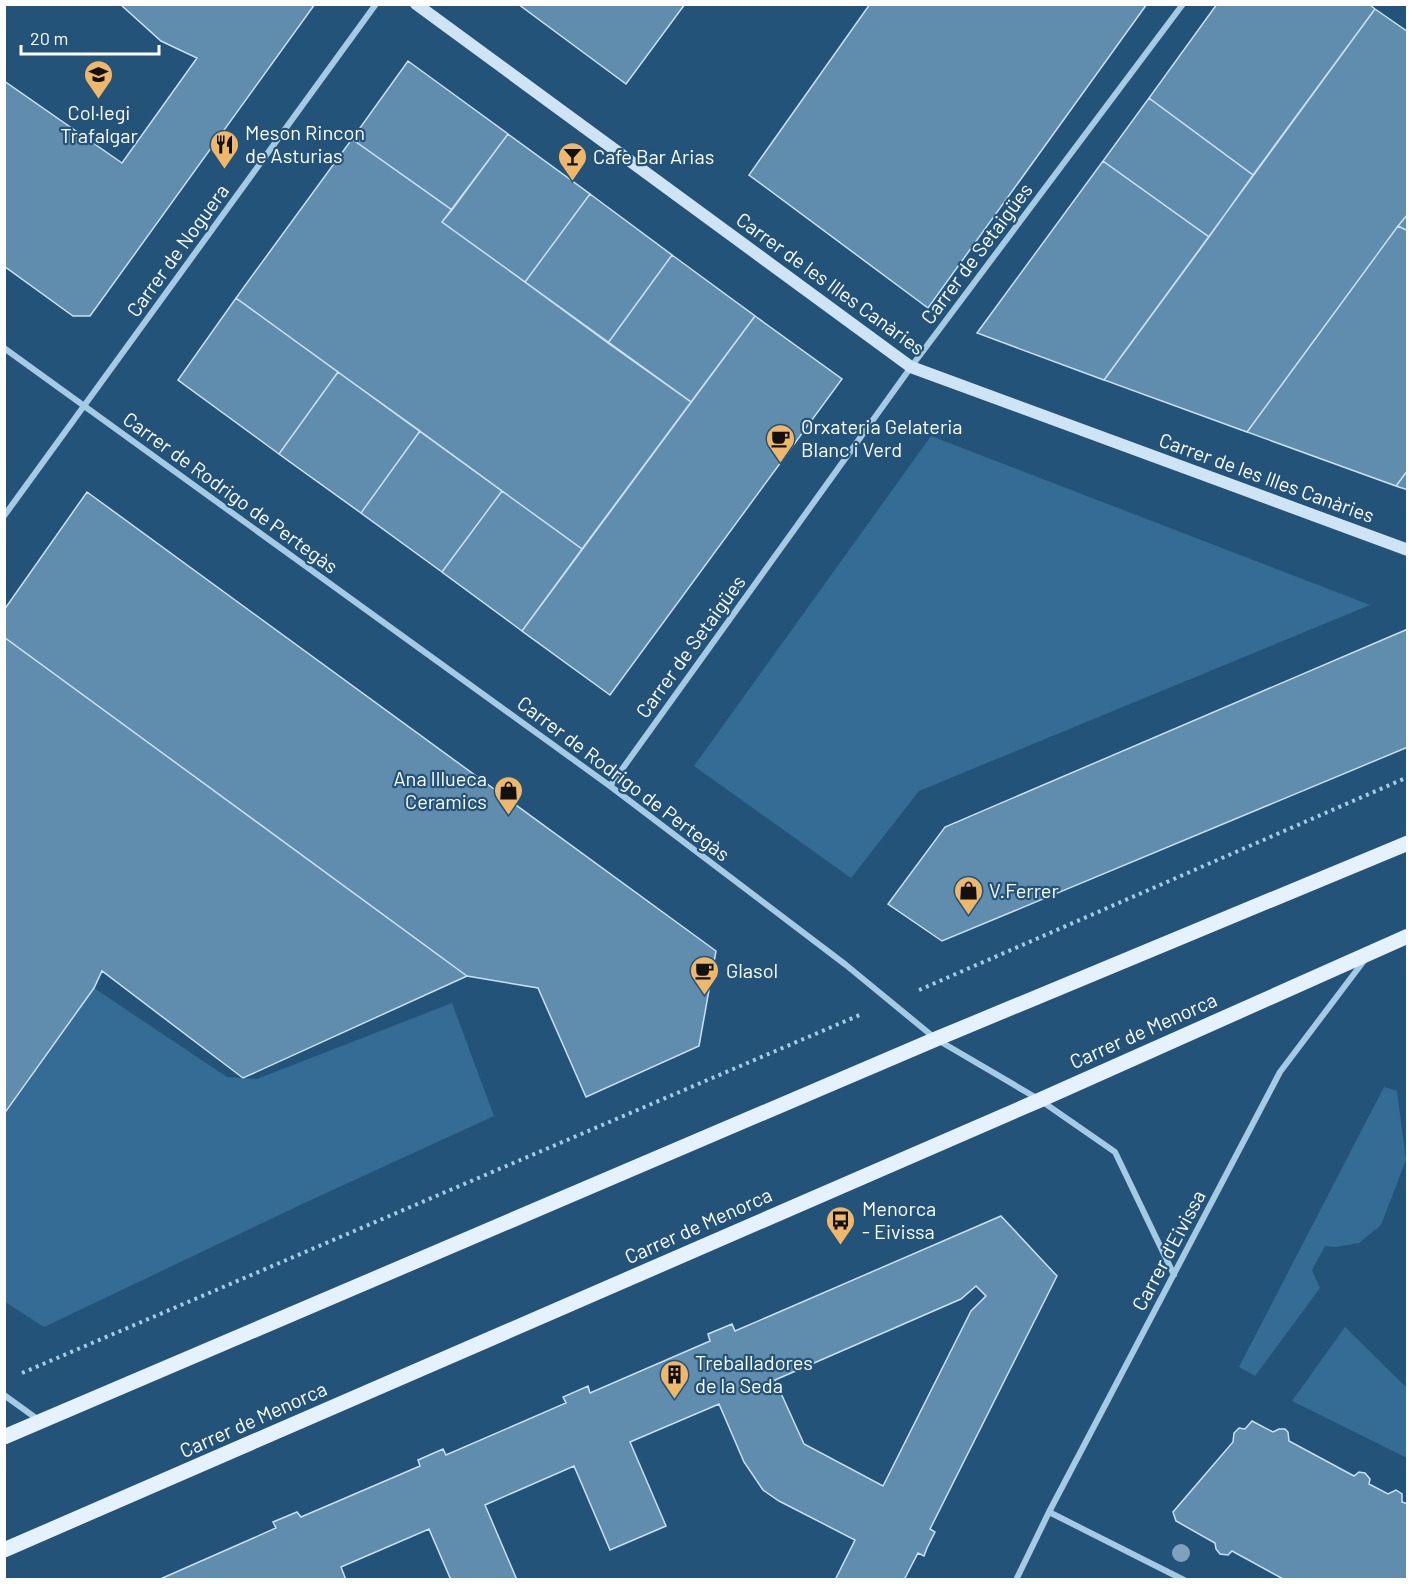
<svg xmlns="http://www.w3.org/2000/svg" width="1412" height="1584" font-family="Barlow,sans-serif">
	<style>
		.green { fill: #346c95 }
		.building { fill: #608cad; stroke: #c8e1f3; stroke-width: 1.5; fill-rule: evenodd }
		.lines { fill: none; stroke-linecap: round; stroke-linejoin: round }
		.path { stroke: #a5cae4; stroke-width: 4; stroke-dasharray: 3 4.5; stroke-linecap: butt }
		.street { stroke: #a5cae4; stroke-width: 6 }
		.secondary { stroke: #cee3f4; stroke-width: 12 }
		.primary { stroke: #e5f1fc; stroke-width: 15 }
		.tree { fill: #7ea1bc }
		.labels { text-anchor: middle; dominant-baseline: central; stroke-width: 4.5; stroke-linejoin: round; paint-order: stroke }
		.poi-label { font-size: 20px; fill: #fff; stroke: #235379; text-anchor: start }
		.street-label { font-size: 20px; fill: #fff; stroke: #235379 }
	</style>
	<rect width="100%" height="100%" fill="#235379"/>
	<path class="green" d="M 931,436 L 1370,605 L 919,791 L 851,878 L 694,766 Z
		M 94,988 L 227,1077 L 257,1079 L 452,1003 L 494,1116 L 313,1199 L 44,1327 L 5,1302 L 5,1114 Z
		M 1384,1087 L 1397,1091 L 1406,1160 L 1381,1225 L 1359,1243 L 1336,1247 L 1325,1246 L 1312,1270 L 1320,1288 L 1255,1376 L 1239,1367 Z
		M 1345,1327 L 1407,1388 L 1407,1458 L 1292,1401 Z"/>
	<path class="building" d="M 120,4 L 315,4 L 90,316 L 73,316 L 4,266 L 4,81 L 122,163 L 197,58 L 161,41 Z
		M 518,4 L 685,4 L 626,84 Z
		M 870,4 L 1147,4 L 928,308 L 749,175 Z
		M 1217,4 L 1369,4 L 1375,9 L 1253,175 L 1149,98 Z
		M 1375,9 L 1408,32 L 1408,214 L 1398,226 L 1247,432 L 1104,380 Z
		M 408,61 L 508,134 L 452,210 L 352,139 Z
		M 1149,98 L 1253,175 L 1209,237 L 1103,161 Z
		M 508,134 L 590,194 L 525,282 L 442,222 Z
		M 352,139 L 452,210 L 442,222 L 691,402 L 582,549 L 236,298 Z
		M 1103,161 L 1209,237 L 1104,380 L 977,333 Z
		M 590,194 L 672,255 L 608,343 L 525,282 Z
		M 1408,214 L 1408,231 L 1398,226 Z
		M 1398,226 L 1408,231 L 1408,470 L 1396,486 L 1247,432 Z
		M 672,255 L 755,316 L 691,402 L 608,343 Z
		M 236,298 L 338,372 L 279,454 L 178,380 Z
		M 755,316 L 842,379 L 610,695 L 522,631 Z
		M 338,372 L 420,431 L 361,513 L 279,454 Z
		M 420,431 L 502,491 L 442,572 L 361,513 Z
		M 1408,470 L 1408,490 L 1396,486 Z
		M 502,491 L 582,549 L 522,631 L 442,572 Z
		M 87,492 L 716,951 L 699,1046 L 586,1097 L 538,988 L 467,976 L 4,637 L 4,610 Z
		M 1408,629 L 1408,747 L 942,941 L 888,904 L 945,827 Z
		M 4,637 L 467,976 L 243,1078 L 102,971 L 94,988 L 4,1114 Z
		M 1001,1216 L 1057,1276 L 930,1529 L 935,1532 L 927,1548 L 924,1556 L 918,1553 L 904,1580 L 835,1580 L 855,1540 L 779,1501 L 763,1490 L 744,1462 L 719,1404 L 630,1442 L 666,1526 L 610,1550 L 574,1466 L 485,1505 L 517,1580 L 451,1580 L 429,1529 L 341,1567 L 346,1580 L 158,1580 L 276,1528 L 273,1522 L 297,1512 L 301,1517 L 420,1466 L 418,1460 L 443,1449 L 446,1455 L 566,1403 L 563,1397 L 588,1386 L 590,1393 L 710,1341 L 708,1334 L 732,1324 L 735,1331 ZM 976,1286 L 986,1296 L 971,1311 L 883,1486 L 804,1444 L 775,1380 L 961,1299 Z
		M 1252,1421 L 1273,1432 L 1279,1429 L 1285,1429 L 1288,1432 L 1289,1441 L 1354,1476 L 1359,1472 L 1365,1473 L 1370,1479 L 1369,1484 L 1388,1494 L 1396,1490 L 1402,1494 L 1402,1502 L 1408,1504 L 1408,1580 L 1285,1580 L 1232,1551 L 1228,1555 L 1220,1554 L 1216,1549 L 1215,1543 L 1176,1521 L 1173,1512 L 1233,1442 L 1234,1433 L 1239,1428 L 1245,1429 Z"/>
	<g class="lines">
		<path class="path" d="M 919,990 L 1408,777
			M 22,1373 L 862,1014"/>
		<path class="street" d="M 4,348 L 610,786 L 846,965 L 936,1039 L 1040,1100 L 1115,1152 L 1174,1275
			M 4,516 L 376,4
			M 610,786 L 911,367 L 1183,4
			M 4,1395 L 40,1421
			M 1049,1512 L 1184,1580
			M 1016,1580 L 1049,1512 L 1280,1072 L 1366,958"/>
		<path class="secondary" d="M 416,4 L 911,367 L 1408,550"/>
		<path class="primary" d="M 4,1437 L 936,1039 L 1408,843
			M 4,1550 L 1040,1100 L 1408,936"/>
	</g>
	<circle class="tree" cx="1181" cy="1553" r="9"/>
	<defs>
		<symbol id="school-pin" viewBox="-11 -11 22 30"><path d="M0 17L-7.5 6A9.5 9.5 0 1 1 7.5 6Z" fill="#efb769" stroke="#235379"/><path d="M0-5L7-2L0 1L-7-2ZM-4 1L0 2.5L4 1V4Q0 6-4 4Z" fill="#111"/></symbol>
		<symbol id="restaurant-pin" viewBox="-11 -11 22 30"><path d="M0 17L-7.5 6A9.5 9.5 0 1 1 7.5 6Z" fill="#efb769" stroke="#235379"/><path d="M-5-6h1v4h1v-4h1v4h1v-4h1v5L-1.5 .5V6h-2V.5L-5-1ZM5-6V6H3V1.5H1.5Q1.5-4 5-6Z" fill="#111"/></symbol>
		<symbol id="bar-pin" viewBox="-11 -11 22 30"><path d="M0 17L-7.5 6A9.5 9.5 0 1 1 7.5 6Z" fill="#efb769" stroke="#235379"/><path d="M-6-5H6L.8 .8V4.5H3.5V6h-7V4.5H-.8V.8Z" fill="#111"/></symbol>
		<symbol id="cafe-pin" viewBox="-11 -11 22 30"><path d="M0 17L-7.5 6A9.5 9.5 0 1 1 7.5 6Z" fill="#efb769" stroke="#235379"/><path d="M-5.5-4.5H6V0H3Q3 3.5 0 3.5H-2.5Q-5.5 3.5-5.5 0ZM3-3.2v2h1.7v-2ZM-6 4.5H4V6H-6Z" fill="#111"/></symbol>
		<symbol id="shop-pin" viewBox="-11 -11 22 30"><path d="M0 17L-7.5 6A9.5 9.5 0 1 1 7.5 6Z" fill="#efb769" stroke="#235379"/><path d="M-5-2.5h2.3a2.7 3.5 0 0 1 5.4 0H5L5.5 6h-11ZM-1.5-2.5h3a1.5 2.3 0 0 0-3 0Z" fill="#111"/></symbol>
		<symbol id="bus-pin" viewBox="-11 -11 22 30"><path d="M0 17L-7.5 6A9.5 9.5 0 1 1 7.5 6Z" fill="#efb769" stroke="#235379"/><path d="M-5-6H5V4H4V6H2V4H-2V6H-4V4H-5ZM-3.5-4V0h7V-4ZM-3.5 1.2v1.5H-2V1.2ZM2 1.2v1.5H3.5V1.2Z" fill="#111"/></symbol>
		<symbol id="building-pin" viewBox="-11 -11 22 30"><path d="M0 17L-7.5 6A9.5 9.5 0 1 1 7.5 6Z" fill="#efb769" stroke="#235379"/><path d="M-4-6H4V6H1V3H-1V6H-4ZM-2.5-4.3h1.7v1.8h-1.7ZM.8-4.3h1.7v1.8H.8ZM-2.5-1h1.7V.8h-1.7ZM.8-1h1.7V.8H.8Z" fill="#111"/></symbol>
	</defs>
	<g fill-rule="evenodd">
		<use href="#school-pin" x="82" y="58" width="33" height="45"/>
		<use href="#restaurant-pin" x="208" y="128" width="33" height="45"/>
		<use href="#bar-pin" x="556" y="140" width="33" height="45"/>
		<use href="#cafe-pin" x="764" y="422" width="33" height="45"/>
		<use href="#shop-pin" x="492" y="774" width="33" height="45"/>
		<use href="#shop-pin" x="952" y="874" width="33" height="45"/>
		<use href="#cafe-pin" x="688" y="954" width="33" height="45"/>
		<use href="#bus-pin" x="824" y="1204" width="33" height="45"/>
		<use href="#building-pin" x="658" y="1358" width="33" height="45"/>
	</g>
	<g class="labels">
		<g class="poi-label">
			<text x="99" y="112" text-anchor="middle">Col·legi<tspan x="99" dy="23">Trafalgar</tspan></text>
			<text x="245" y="132">Meson Rincon<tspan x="245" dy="23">de Asturias</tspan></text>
			<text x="593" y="156">Cafe Bar Arias</text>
			<text x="801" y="426">Orxateria Gelateria<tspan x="801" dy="23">Blanc i Verd</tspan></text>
			<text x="487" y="778" text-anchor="end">Ana Illueca<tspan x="487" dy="23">Ceramics</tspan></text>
			<text x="989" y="890">V.Ferrer</text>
			<text x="726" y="970">Glasol</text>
			<text x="862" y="1208">Menorca<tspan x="862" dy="23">- Eivissa</tspan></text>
			<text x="695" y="1362">Treballadores<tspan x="695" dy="23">de la Seda</tspan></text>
		</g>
		<g class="street-label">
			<text transform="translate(177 250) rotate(-54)">Carrer de Noguera</text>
			<text transform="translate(976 253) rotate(-53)">Carrer de Setaigües</text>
			<text transform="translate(831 283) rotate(36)">Carrer de les Illes Canàries</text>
			<text transform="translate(1267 477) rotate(20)">Carrer de les Illes Canàries</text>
			<text transform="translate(231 492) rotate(36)">Carrer de Rodrigo de Pertegàs</text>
			<text transform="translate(690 646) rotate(-54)">Carrer de Setaigües</text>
			<text transform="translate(624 778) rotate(37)">Carrer de Rodrigo de Pertegàs</text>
			<text transform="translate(1143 1030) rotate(-24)">Carrer de Menorca</text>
			<text transform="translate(698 1225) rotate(-24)">Carrer de Menorca</text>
			<text transform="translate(1168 1250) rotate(-62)">Carrer d'Eivissa</text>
			<text transform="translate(253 1419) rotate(-24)">Carrer de Menorca</text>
		</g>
	</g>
	<rect width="1412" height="1584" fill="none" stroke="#ffffff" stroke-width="12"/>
	<path d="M21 45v9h138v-9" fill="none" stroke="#ffffff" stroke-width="3"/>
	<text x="30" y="45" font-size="18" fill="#ffffff" stroke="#235379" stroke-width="4.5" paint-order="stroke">20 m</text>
</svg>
